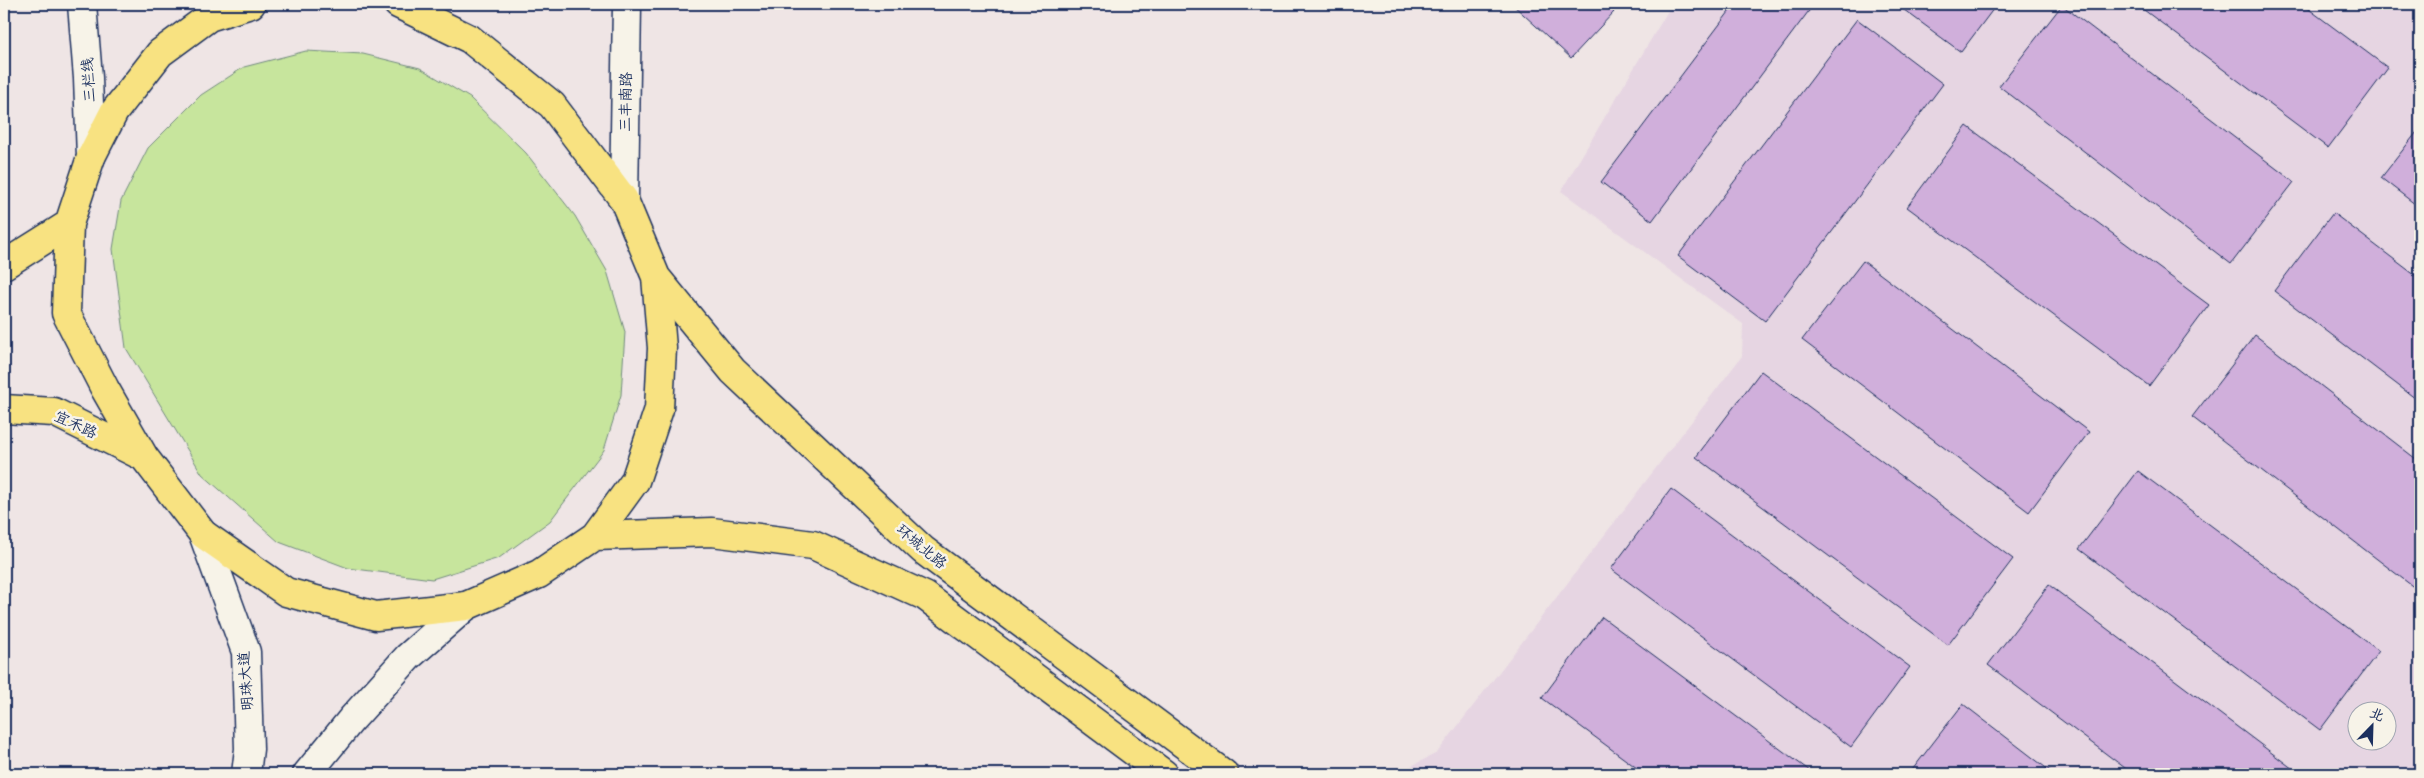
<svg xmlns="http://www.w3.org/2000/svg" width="2424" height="778" font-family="Delius,'LXGW WenKai TC',sans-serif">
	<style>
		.built { fill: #e6d5e2; fill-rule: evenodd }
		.green { fill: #c7e59d; stroke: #718a7e }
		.building { fill: #d0afdb; stroke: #1b2f5e }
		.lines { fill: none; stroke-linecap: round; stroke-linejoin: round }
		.secondary-casing { stroke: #1b2f5e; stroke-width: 31 }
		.primary-casing { stroke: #1b2f5e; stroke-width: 31 }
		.secondary { stroke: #f7f3e8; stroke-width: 28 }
		.primary { stroke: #f8e281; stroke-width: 28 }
		.labels { text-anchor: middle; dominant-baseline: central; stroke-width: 5; stroke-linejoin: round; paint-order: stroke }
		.street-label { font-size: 15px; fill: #1b2f5e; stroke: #f7f3e8 }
	</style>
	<rect width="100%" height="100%" fill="#efe5e5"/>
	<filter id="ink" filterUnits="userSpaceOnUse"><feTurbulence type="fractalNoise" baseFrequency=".02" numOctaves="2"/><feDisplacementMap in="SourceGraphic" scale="10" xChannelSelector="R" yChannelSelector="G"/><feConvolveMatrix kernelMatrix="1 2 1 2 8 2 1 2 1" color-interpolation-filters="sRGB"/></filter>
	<g filter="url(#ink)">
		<path class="built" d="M 1672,4 L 2420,4 L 2420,774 L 1395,774 L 1437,753 L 1742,356 L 1743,324 L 1561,191 ZM 2356,710 L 2386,710 L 2386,740 L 2356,740 Z"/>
		<path class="green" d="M 306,51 L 363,54 L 420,68 L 470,98 L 526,153 L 575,216 L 607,271 L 625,332 L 621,395 L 604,450 L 550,521 L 499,558 L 432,579 L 348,568 L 279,542 L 202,474 L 126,348 L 113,249 L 121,201 L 148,148 L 201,95 L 244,67 Z"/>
		<path class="building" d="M 1512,4 L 1605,4 L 1614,12 L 1571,58 Z
			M 1735,4 L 1814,4 L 1652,221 L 1601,182 Z
			M 1896,4 L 1997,4 L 1961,52 Z
			M 2136,4 L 2302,4 L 2388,68 L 2328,148 Z
			M 2062,5 L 2294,182 L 2231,264 L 1999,86 Z
			M 1857,19 L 1943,84 L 1765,321 L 1678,256 Z
			M 1967,126 L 2209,305 L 2149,386 L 1907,207 Z
			M 2420,128 L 2420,208 L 2381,178 Z
			M 2333,213 L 2420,279 L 2420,402 L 2274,291 Z
			M 1863,261 L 2089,432 L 2029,512 L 1802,340 Z
			M 2255,335 L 2420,462 L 2420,592 L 2192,417 Z
			M 1761,371 L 2013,559 L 1948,645 L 1696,457 Z
			M 2138,471 L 2379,651 L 2320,730 L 2079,549 Z
			M 1671,489 L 1910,667 L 1851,747 L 1611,569 Z
			M 2049,585 L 2297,772 L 2295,774 L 2133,774 L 1988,665 Z
			M 1602,617 L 1814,774 L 1645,774 L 1542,698 Z
			M 1963,704 L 2054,774 L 1909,774 Z"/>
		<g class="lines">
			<defs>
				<path id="secondary" d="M 82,4 L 88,78 L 91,157
					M 624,200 L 627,4
					M 203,534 L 246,652 L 249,749 L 246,774
					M 307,774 L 351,720 L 408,657 L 466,606"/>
				<path id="primary" d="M 251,4 L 209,17 L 160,53 L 114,112 L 91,157 L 69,224 L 66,313 L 105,389 L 144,457 L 203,534 L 286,592 L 376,616 L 466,606 L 539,574 L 595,536 L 635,481 L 659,409 L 662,348 L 656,277 L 624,200 L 552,105 L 470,39 L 398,4
					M 4,265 L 69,224
					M 656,277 L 733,371 L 923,550 L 1224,774
					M 4,409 L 54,412 L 144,457
					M 595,536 L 712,532 L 813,545 L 925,596 L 1164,774"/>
			</defs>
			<use href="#secondary" class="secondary-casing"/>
			<use href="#primary" class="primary-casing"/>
			<use href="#secondary" class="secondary"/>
			<use href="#primary" class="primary"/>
		</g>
	</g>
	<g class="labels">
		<g class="street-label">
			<text transform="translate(88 80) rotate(-93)">三栏线</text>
			<text transform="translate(625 102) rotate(-89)">三丰南路</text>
			<text transform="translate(76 424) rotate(25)">宜禾路</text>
			<text transform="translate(922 546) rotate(40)">环城北路</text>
			<text transform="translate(245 681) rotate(-94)">明珠大道</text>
		</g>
	</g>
	<rect width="2424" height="778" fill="none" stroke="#f7f3e8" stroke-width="20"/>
	<rect x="10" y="10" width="2404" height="758" fill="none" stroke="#1b2f5e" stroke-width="2" filter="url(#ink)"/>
	<g transform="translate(2372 726) rotate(23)"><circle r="24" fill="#f7f3e8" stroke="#9fa5b1"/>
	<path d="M0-4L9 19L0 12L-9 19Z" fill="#1b2f5e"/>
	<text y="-8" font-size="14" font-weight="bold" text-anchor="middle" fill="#1b2f5e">北</text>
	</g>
</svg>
